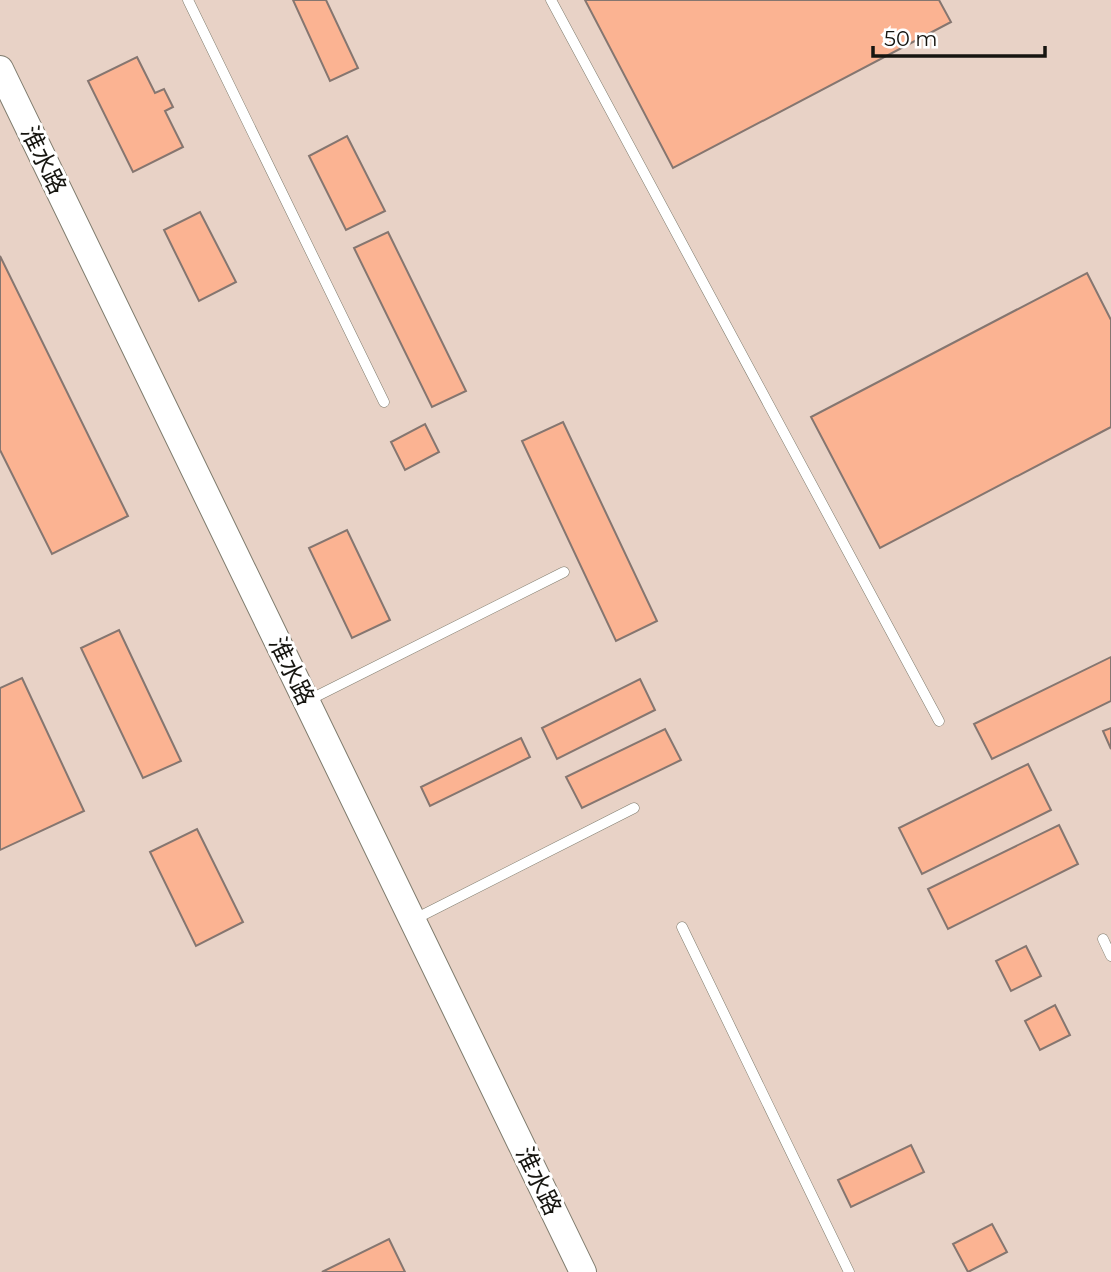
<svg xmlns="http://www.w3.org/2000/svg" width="1111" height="1272" font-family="Montserrat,'Noto Sans SC',sans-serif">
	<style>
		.industrial { fill: #e8d2c6 }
		.building { fill: #fbb392; stroke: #857670; stroke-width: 2 }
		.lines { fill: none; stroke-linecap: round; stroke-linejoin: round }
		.lane-casing { stroke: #7e7b6d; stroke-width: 11 }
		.secondary-casing { stroke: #7e7b6d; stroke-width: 28 }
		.lane { stroke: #fff; stroke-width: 10 }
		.secondary { stroke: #fff; stroke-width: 26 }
		.labels { text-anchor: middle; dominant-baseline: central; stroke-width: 6; stroke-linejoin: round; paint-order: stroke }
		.street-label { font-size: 24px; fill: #161510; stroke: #fff }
	</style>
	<rect width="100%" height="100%" fill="#e4e1d2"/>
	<path class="industrial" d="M 0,0 L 1111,0 L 1111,1272 L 0,1272 Z"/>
	<path class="building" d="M 293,0 L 326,0 L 358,68 L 330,81 Z
		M 585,0 L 939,0 L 951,22 L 673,168 Z
		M 137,57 L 155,93 L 164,89 L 173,107 L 165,111 L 183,147 L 133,172 L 88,81 Z
		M 347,136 L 385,211 L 346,230 L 309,156 Z
		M 200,212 L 236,282 L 199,301 L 164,230 Z
		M 388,232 L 466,391 L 432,407 L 354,248 Z
		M 0,256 L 128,516 L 52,554 L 0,450 Z
		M 1087,273 L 1111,320 L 1111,427 L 880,548 L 811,417 Z
		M 563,422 L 657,621 L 616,641 L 522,441 Z
		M 425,424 L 439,452 L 405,470 L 391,442 Z
		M 347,530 L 390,620 L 352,638 L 309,548 Z
		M 119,630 L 181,761 L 143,778 L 81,648 Z
		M 1111,657 L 1111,701 L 992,759 L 974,724 Z
		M 22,678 L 84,811 L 0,850 L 0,688 Z
		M 640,679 L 655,710 L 557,759 L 542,728 Z
		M 1111,728 L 1111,749 L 1103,731 Z
		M 665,729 L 681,760 L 582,808 L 566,777 Z
		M 521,738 L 530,757 L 430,806 L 421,787 Z
		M 1028,764 L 1051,810 L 922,874 L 899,828 Z
		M 1059,825 L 1078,864 L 948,929 L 928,889 Z
		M 197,829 L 243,922 L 196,946 L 150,852 Z
		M 1026,946 L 1041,976 L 1011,991 L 996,961 Z
		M 1055,1005 L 1070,1035 L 1040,1050 L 1025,1021 Z
		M 911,1145 L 924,1172 L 851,1207 L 838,1180 Z
		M 992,1224 L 1007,1252 L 968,1272 L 953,1244 Z
		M 389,1239 L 405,1272 L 322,1272 Z"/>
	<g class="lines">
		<defs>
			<path id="lane" d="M 188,0 L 384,402
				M 551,0 L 939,721
				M 307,701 L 564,572
				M 413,920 L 634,808
				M 682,927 L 849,1272
				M 1103,939 L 1111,956"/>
			<path id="secondary" d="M 0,69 L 583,1272"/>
		</defs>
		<use href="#lane" class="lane-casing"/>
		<use href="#secondary" class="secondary-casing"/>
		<use href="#lane" class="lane"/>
		<use href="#secondary" class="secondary"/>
	</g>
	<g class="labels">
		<g class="street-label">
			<text transform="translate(44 160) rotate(64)">淮水路</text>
			<text transform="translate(292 671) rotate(64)">淮水路</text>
			<text transform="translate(539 1181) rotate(64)">淮水路</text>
		</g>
	</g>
	<path d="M873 46v10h172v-10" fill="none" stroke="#161510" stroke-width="3.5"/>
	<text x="884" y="46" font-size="21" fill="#161510" stroke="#ffffff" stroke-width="5" paint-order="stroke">50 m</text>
</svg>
